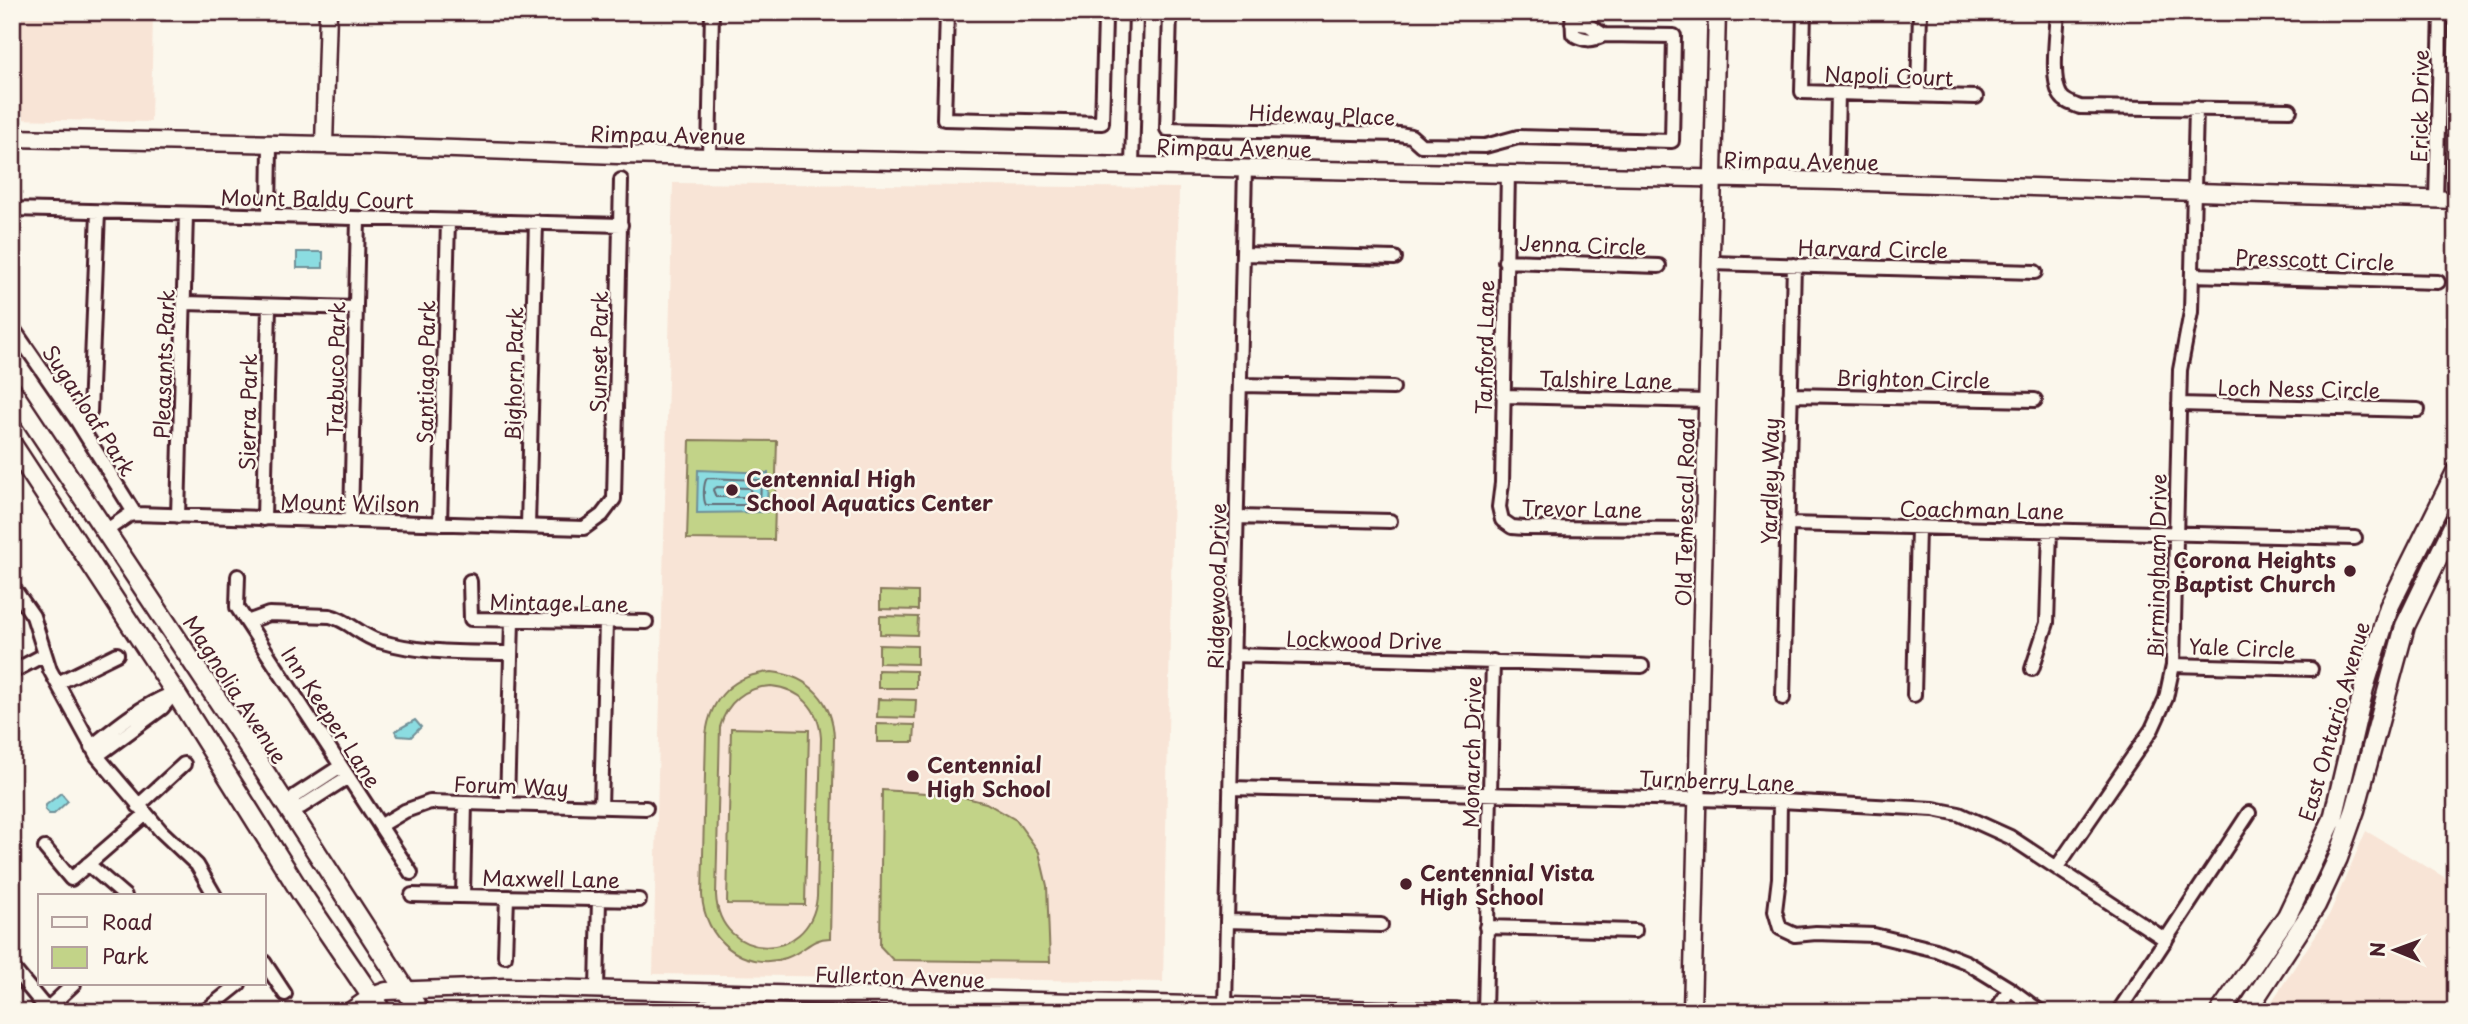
<svg xmlns="http://www.w3.org/2000/svg" width="2468" height="1024" font-family="'Playpen Sans',sans-serif">
	<style>
		.built { fill: #f8e4d6 }
		.green { fill: #c2d388; stroke: #86795a; stroke-width: 2; fill-rule: evenodd }
		.water { fill: #8bdce1; stroke: #719098; stroke-width: 2 }
		.lines { fill: none; stroke-linecap: round; stroke-linejoin: round }
		.shore { stroke: #646b74; stroke-width: 2 }
		.street-casing { stroke: #4a1f2b; stroke-width: 18 }
		.secondary-casing { stroke: #4a1f2b; stroke-width: 21 }
		.primary-casing { stroke: #4a1f2b; stroke-width: 23 }
		.street { stroke: #fbf7ec; stroke-width: 12 }
		.secondary { stroke: #fbf7ec; stroke-width: 16 }
		.primary { stroke: #fbf7ec; stroke-width: 18 }
		.poi-dot { fill: #4a1f2b; stroke: #fbf7ec; stroke-width: 2.5 }
		.labels { text-anchor: middle; dominant-baseline: central; stroke-width: 5; stroke-linejoin: round; paint-order: stroke }
		.street-label { font-size: 21px; fill: #4a1f2b; stroke: #fbf7ec }
		.poi-label { font-size: 21px; font-weight: bold; fill: #4a1f2b; stroke: #fbf7ec; text-anchor: start }
	</style>
	<rect width="100%" height="100%" fill="#fbf7ec"/>
	<filter id="ink" filterUnits="userSpaceOnUse"><feTurbulence type="fractalNoise" baseFrequency=".0143" numOctaves="2"/><feDisplacementMap in="SourceGraphic" scale="14" xChannelSelector="R" yChannelSelector="G"/><feConvolveMatrix kernelMatrix="1 2 1 2 8 2 1 2 1" color-interpolation-filters="sRGB"/></filter>
	<g filter="url(#ink)">
		<path class="built" d="M 12,12 L 153,12 L 151,122 L 12,119 Z
			M 673,183 L 1179,188 L 1163,982 L 653,974 Z
			M 2366,831 L 2456,884 L 2456,1012 L 2265,1012 L 2329,915 Z"/>
		<path class="green" d="M 690,440 L 777,441 L 774,540 L 687,539 Z
			M 880,591 L 918,592 L 918,610 L 880,609 Z
			M 880,616 L 918,617 L 917,635 L 880,634 Z
			M 879,645 L 917,646 L 917,664 L 879,663 Z
			M 878,670 L 916,671 L 916,688 L 878,688 Z
			M 772,672 C 809,676 833,701 834,738 L 830,938 C 810,938 805,952 786,958 C 742,972 704,938 702,895 L 706,735 C 710,698 734,674 772,672 ZM 771,686 C 800,689 819,708 821,738 L 817,897 C 810,965 719,962 716,895 L 720,727 C 727,702 745,687 771,686 Z
			M 878,699 L 916,700 L 915,718 L 877,717 Z
			M 877,724 L 915,725 L 914,742 L 877,742 Z
			M 731,728 L 809,730 L 805,905 L 727,904 Z
			M 882,790 L 955,795 L 986,803 L 1016,820 L 1039,852 L 1047,886 L 1050,962 L 893,960 L 880,946 Z"/>
		<path class="water" d="M 297,252 L 323,252 L 323,268 L 297,268 Z
			M 698,470 L 768,473 L 767,512 L 697,513 Z
			M 415,720 L 421,727 L 411,737 L 398,736 L 395,731 Z
			M 61,793 L 68,801 L 54,814 L 49,814 L 45,810 L 46,805 Z"/>
		<g class="lines">
			<path class="shore" d="M 707,478 L 759,480 L 761,483 L 760,503 L 757,505 L 706,505 C 703,500 703,484 707,478 Z
				M 717,487 L 749,488 L 752,494 L 749,497 L 716,497 L 713,490 Z"/>
			<defs>
				<path id="street" d="M 947,12 L 944,119 L 1102,123 L 1105,19 L 1099,12
					M 1170,12 L 1167,129 L 1399,134 L 1411,136 L 1421,145 L 1485,146 L 1518,137 L 1672,141 L 1674,36 L 1604,35
					M 1572,12 L 1573,34 C 1584,41 1592,41 1604,35 L 1588,25 L 1572,23
					M 1804,12 L 1802,92 L 1976,97
					M 2058,12 C 2057,32 2050,80 2061,96 C 2065,102 2072,104 2080,107 L 2290,110
					M 1918,95 L 1920,12
					M 709,156 L 712,12
					M 1132,166 L 1136,12
					M 1508,173 L 1502,483 L 1499,507 L 1502,520 L 1512,527 L 1524,528 L 1705,529
					M 1836,181 L 1838,93
					M 2436,200 L 2441,12
					M 12,209 L 621,225
					M 269,216 L 270,145
					M 1244,254 L 1395,258
					M 1505,261 L 1659,266
					M 1711,263 L 2035,272
					M 2192,275 L 2438,282
					M 185,303 L 356,308
					M 12,327 L 77,421 L 135,514
					M 1240,385 L 1393,388
					M 1790,395 L 2035,400
					M 1503,396 L 1708,401
					M 2179,404 L 2418,410
					M 77,421 L 90,412 L 98,212
					M 178,516 L 186,214
					M 1237,517 L 1390,521
					M 264,519 L 269,306
					M 351,520 L 358,219
					M 440,524 L 448,221
					M 1787,524 L 2355,538
					M 528,526 L 536,222
					M 104,532 L 129,515 L 135,514 L 584,528 L 602,515 L 614,499 L 621,180
					M 238,576 L 237,607 L 411,873
					M 470,581 L 471,619 L 646,622
					M 12,586 L 33,616 L 50,670 L 97,756 L 161,831 L 197,865 L 215,896
					M 247,622 L 269,614 L 330,616 C 348,620 361,636 379,641 C 422,654 467,652 511,653
					M 1233,655 L 1642,666
					M 2173,665 L 2311,669
					M 2032,669 L 2047,623 L 2050,530
					M 12,672 L 44,655
					M 58,683 L 117,654
					M 1914,695 L 1918,527
					M 1783,698 L 1794,265
					M 91,747 C 117,726 141,706 171,694
					M 97,756 L 162,708 L 175,692
					M 1230,788 L 1780,801 L 1934,809 L 1959,814 L 2010,837 L 2166,940
					M 1780,801 L 1779,878 L 1775,911 L 1780,928 L 1795,935 L 1816,933 L 1874,935 L 1936,950 L 1966,962 L 2010,989 L 2041,1012
					M 507,804 L 512,620
					M 138,806 L 184,764
					M 601,807 L 606,622
					M 286,809 L 301,807 L 348,777
					M 286,809 L 295,796 L 341,766
					M 380,826 L 405,811 L 430,802 L 646,808
					M 45,848 L 71,879 L 146,814
					M 88,864 L 125,896
					M 2057,867 L 2152,729 L 2166,698 L 2173,665 L 2180,370 L 2191,312 L 2196,108
					M 412,895 L 639,900
					M 463,895 L 465,803
					M 1227,921 L 1381,925
					M 1486,927 L 1635,931
					M 505,956 L 507,897
					M 264,962 L 285,994
					M 12,967 L 49,1012
					M 597,989 L 599,899
					M 1225,1006 L 1245,168
					M 47,1009 L 74,984
					M 204,1012 L 239,984
					M 1485,1012 L 1493,661
					M 1995,1012 L 2010,989
					M 2118,1012 L 2249,813"/>
				<path id="secondary" d="M 12,138 L 371,146 L 618,155 L 1836,181 L 2456,200
					M 324,145 L 328,12
					M 349,1012 L 372,996 L 386,991 L 504,987 L 1457,1012
					M 1692,1012 L 1717,12"/>
				<path id="primary" d="M 12,391 L 237,729 L 420,1012
					M 12,444 L 175,692 L 301,893 L 382,1012
					M 2220,1012 L 2287,916 L 2333,819 L 2364,688 L 2389,607 L 2456,472
					M 2246,1012 L 2316,905 L 2338,858 L 2355,810 L 2405,626 L 2456,520"/>
			</defs>
			<use href="#street" class="street-casing"/>
			<use href="#secondary" class="secondary-casing"/>
			<use href="#primary" class="primary-casing"/>
			<use href="#street" class="street"/>
			<use href="#secondary" class="secondary"/>
			<use href="#primary" class="primary"/>
		</g>
	</g>
	<g class="poi-dot">
		<circle cx="732" cy="490" r="7"/>
		<circle cx="2350" cy="571" r="7"/>
		<circle cx="913" cy="776" r="7"/>
		<circle cx="1406" cy="884" r="7"/>
	</g>
	<g class="labels">
		<g class="street-label">
			<text transform="translate(1889 75) rotate(2)">Napoli Court</text>
			<text transform="translate(2419 106) rotate(-89)">Erick Drive</text>
			<text transform="translate(1322 114) rotate(2)">Hideway Place</text>
			<text transform="translate(668 134) rotate(1)">Rimpau Avenue</text>
			<text transform="translate(1234 147) rotate(1)">Rimpau Avenue</text>
			<text transform="translate(1801 160) rotate(1)">Rimpau Avenue</text>
			<text transform="translate(317 198) rotate(1)">Mount Baldy Court</text>
			<text transform="translate(1583 244) rotate(2)">Jenna Circle</text>
			<text transform="translate(1873 248) rotate(1)">Harvard Circle</text>
			<text transform="translate(2315 259) rotate(2)">Presscott Circle</text>
			<text transform="translate(1484 347) rotate(-89)">Tanford Lane</text>
			<text transform="translate(598 352) rotate(-89)">Sunset Park</text>
			<text transform="translate(163 364) rotate(-88)">Pleasants Park</text>
			<text transform="translate(335 369) rotate(-89)">Trabuco Park</text>
			<text transform="translate(425 372) rotate(-89)">Santiago Park</text>
			<text transform="translate(513 374) rotate(-89)">Bighorn Park</text>
			<text transform="translate(1913 378) rotate(1)">Brighton Circle</text>
			<text transform="translate(1606 379) rotate(1)">Talshire Lane</text>
			<text transform="translate(2299 388) rotate(1)">Loch Ness Circle</text>
			<text transform="translate(90 410) rotate(57)">Sugarloaf Park</text>
			<text transform="translate(247 412) rotate(-89)">Sierra Park</text>
			<text transform="translate(1769 481) rotate(-89)">Yardley Way</text>
			<text transform="translate(350 502) rotate(1)">Mount Wilson</text>
			<text transform="translate(1582 508) rotate(1)">Trevor Lane</text>
			<text transform="translate(1982 509) rotate(1)">Coachman Lane</text>
			<text transform="translate(1684 512) rotate(-89)">Old Temescal Road</text>
			<text transform="translate(2156 566) rotate(-89)">Birmingham Drive</text>
			<text transform="translate(1216 586) rotate(-89)">Ridgewood Drive</text>
			<text transform="translate(559 602) rotate(1)">Mintage Lane</text>
			<text transform="translate(1364 639) rotate(1)">Lockwood Drive</text>
			<text transform="translate(2242 647) rotate(2)">Yale Circle</text>
			<text transform="translate(236 689) rotate(57)">Magnolia Avenue</text>
			<text transform="translate(332 717) rotate(57)">Inn Keeper Lane</text>
			<text transform="translate(2333 721) rotate(-74)">East Ontario Avenue</text>
			<text transform="translate(1471 752) rotate(-89)">Monarch Drive</text>
			<text transform="translate(1717 780) rotate(2)">Turnberry Lane</text>
			<text transform="translate(511 785) rotate(2)">Forum Way</text>
			<text transform="translate(551 878) rotate(1)">Maxwell Lane</text>
			<text transform="translate(900 976) rotate(2)">Fullerton Avenue</text>
		</g>
		<g class="poi-label">
			<text x="746" y="478">Centennial High<tspan x="746" dy="24">School Aquatics Center</tspan></text>
			<text x="2336" y="559" text-anchor="end">Corona Heights<tspan x="2336" dy="24">Baptist Church</tspan></text>
			<text x="927" y="764">Centennial<tspan x="927" dy="24">High School</tspan></text>
			<text x="1420" y="872">Centennial Vista<tspan x="1420" dy="24">High School</tspan></text>
		</g>
	</g>
	<rect width="2468" height="1024" fill="none" stroke="#fbf7ec" stroke-width="42"/>
	<rect x="21" y="21" width="2426" height="982" fill="none" stroke="#4a1f2b" stroke-width="2.5" filter="url(#ink)"/>
	<rect x="38" y="894" width="228" height="91" fill="#fbf7ec" stroke="#b4a19f" stroke-width="2"/>
	<rect x="52" y="917" width="35" height="10" fill="#fbf7ec" stroke="#b4a19f" stroke-width="2"/>
	<text x="102" y="930" font-size="21" fill="#4a1f2b">Road</text>
	<rect x="52" y="947" width="35" height="21" fill="#c2d388" stroke="#b4a19f" stroke-width="2"/>
	<text x="102" y="964" font-size="21" fill="#4a1f2b">Park</text>
	<g transform="translate(2395 950) rotate(271)" stroke="#fbf7ec" stroke-width="5" paint-order="stroke">
	<path d="M0-5L12 26L0 18L-12 26Z" fill="#4a1f2b"/>
	<text y="-10" font-size="19" font-weight="bold" text-anchor="middle" fill="#4a1f2b">N</text>
	</g>
</svg>
